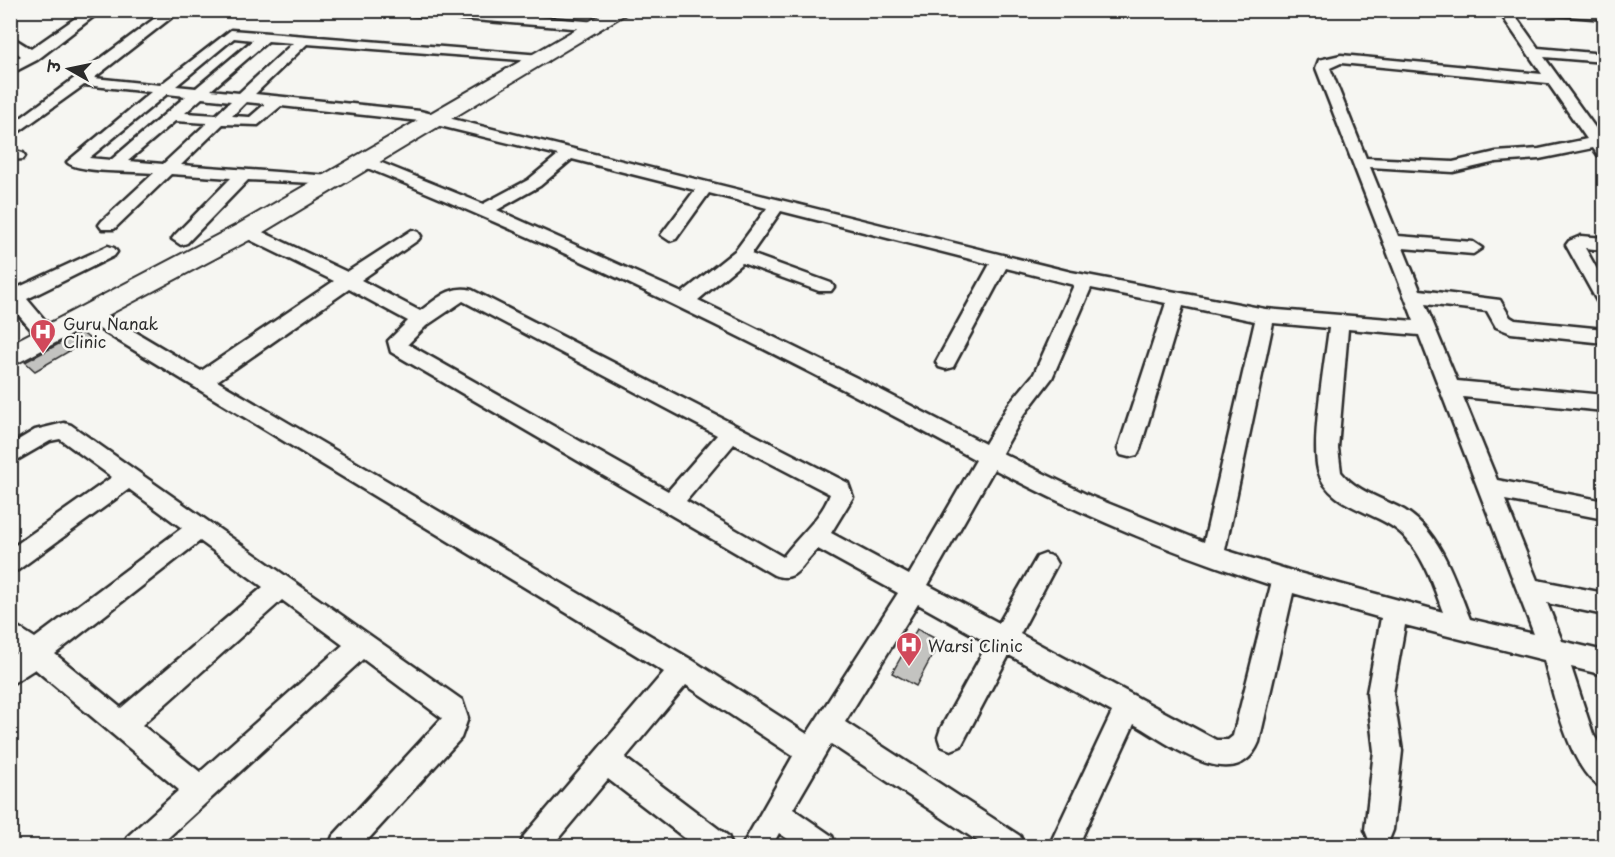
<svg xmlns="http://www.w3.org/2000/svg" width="1615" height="857" font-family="'Playpen Sans','Playpen Sans Deva',sans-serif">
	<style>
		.building { fill: #c3c3c0; stroke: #2b2b2b; stroke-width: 1.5 }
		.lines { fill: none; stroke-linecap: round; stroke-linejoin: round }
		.street-casing { stroke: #2b2b2b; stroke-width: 5 }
		.secondary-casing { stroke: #2b2b2b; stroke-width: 4 }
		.street { fill: #f6f6f2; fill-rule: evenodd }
		.secondary { fill: #f6f6f2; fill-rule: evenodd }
		.labels { text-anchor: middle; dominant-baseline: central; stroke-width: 5; stroke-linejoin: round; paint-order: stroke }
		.poi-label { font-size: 16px; fill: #2b2b2b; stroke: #f6f6f2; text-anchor: start }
	</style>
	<rect width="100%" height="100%" fill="#f6f6f2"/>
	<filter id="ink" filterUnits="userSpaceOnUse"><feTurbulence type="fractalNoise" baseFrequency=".0167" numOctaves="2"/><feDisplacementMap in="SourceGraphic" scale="12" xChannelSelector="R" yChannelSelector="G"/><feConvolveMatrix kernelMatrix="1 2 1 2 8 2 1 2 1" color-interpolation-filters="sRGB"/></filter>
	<g filter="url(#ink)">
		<path class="building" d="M 81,332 L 90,339 L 35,371 L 25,362 Z
			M 917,629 L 940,641 L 916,686 L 892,673 Z"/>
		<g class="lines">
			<defs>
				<path id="street" d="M 87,10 L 102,10 L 37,60 L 10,74 L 10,63 L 21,56 L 10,47 L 10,36 L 31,49 Z
					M 166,10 L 181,10 L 94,78 L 160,85 L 231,30 L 541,55 L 548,59 L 546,62 L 307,44 L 255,94 L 420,111 L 1071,272 L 1265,309 L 1414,321 L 1316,68 L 1319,60 L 1341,55 L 1542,74 L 1498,10 L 1511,10 L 1538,48 L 1604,54 L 1604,62 L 1544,57 L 1604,140 L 1604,157 L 1598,155 L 1593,148 L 1539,159 L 1496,162 L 1453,172 L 1370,167 L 1398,236 L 1473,242 L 1482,248 L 1473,254 L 1403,248 L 1420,290 L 1500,300 L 1510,317 L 1515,320 L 1604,329 L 1604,343 L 1511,333 L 1496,327 L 1487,311 L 1425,304 L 1457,381 L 1604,395 L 1604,411 L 1463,397 L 1497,480 L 1604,501 L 1604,519 L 1505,500 L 1537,580 L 1604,593 L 1604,615 L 1547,603 L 1562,641 L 1604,651 L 1604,675 L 1571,667 L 1593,734 L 1604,751 L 1604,788 C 1571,777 1553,692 1544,660 L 1405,625 L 1393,693 L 1402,751 L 1393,830 L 1389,840 L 1379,844 L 1369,840 L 1365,830 L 1374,751 L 1367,693 L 1381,618 L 1293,593 L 1259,742 C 1236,798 1167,742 1134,724 L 1078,846 L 1049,846 L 1112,712 L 1009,655 L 961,746 L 951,750 L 941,746 L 938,737 L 941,728 L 988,643 L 918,604 L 845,722 L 1020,836 L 1024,846 L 985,846 L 831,744 L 793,809 L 832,836 L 836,846 L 798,846 L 779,833 L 772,846 L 742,846 L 793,756 L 686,685 L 625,758 L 728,836 L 732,846 L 695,846 L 608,779 L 552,846 L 520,846 L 524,836 L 664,672 L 86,321 L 84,316 L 86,311 L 100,311 L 201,371 L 334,281 L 240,235 L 237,231 L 240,227 L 252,227 L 347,272 L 412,230 L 418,232 L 421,236 L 418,240 L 361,280 L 420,311 C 436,300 451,284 472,290 L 848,483 L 853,497 L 831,533 L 909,575 L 976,460 C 775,351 572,251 360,165 L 358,162 L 366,157 L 372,159 L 483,204 L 528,180 L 558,155 L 420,121 L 281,106 L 258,125 L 223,124 L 181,165 L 331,176 L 339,181 L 337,184 L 248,180 L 187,243 L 181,245 L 172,239 L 175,235 L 231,178 L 171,174 L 114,229 L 102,229 L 99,225 L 102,221 L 154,173 C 137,171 76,173 67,162 L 151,92 L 84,85 L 10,138 L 10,126 ZM 234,38 L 253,40 L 196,88 L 176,86 ZM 268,41 L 293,43 L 239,93 L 211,90 ZM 1341,63 L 1548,83 L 1587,139 L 1539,149 L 1496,152 L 1453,162 L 1366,158 L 1330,68 ZM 167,94 L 186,96 L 111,160 L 89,158 ZM 202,98 L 231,101 L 216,115 L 185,113 ZM 246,102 L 265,104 L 250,117 L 232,116 ZM 175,121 L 207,123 L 163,164 L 128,161 ZM 572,159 L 695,190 L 661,235 L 670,241 L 676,239 L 709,193 L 767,208 L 736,250 L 682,293 L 497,210 L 540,186 ZM 781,211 L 990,264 L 936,362 L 939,367 L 946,369 L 953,367 L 1006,268 L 1074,285 L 1034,374 L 1009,404 L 985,444 L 869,384 L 698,300 L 742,263 L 819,291 L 831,291 L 834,287 L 831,283 L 751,254 ZM 1091,288 L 1166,303 L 1118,449 L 1121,455 L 1129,457 L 1137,455 L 1140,449 L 1183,306 L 1255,321 L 1204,542 L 1090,496 L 1002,453 L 1023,416 L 1052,378 ZM 349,289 L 408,321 L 388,341 L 391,352 L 774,575 C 798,584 802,562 818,549 L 898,593 L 807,734 L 692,660 L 217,381 ZM 463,301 L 717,435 L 668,491 L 408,344 L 426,326 ZM 1273,323 L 1329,328 C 1325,362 1311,440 1318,470 C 1328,509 1378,510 1403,535 C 1424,556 1433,585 1443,612 L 1295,572 L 1225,550 ZM 1348,329 L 1419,335 L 1534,634 L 1470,619 C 1455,581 1441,532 1404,510 C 1382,498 1357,492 1341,472 L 1338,448 ZM 734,444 L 830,494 C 821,519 798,536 783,557 L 686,501 ZM 994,469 C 1083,516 1175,554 1271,585 L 1233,736 L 1228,740 L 1216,740 L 1020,634 L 1057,564 L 1053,557 L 1045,554 L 1037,557 L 999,623 L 928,585 Z
					M 394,10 L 455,10 L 597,22 L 604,26 L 597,30 L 400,14 Z
					M 1538,10 L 1604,11 L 1604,19 L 1544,14 Z
					M 10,150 L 23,153 L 25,156 L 23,159 L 10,160 Z
					M 1581,236 L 1604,238 L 1604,250 L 1585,248 L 1604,282 L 1604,303 L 1597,301 L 1566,245 L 1569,241 Z
					M 108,246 L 114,248 L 117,252 L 114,256 L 27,299 L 59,337 L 56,342 L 42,342 L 10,305 L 10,286 L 17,288 Z
					M 64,423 L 71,425 L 462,700 L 468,718 L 461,738 L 362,846 L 329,846 L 333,836 L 442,718 L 363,659 L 159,846 L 124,846 L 128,836 L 179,790 L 35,669 L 10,685 L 10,657 L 16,653 L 10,649 L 10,622 L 35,638 L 182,528 L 129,489 L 18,570 L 10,573 L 10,549 L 112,477 L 60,439 L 50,441 L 10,464 L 10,445 L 35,430 ZM 200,541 L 263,587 L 121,708 L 55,654 ZM 282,600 L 343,645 L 200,772 L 142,725 Z"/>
				<path id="secondary" d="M 609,10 L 632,10 L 255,237 L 10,367 L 10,344 L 237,225 Z"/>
			</defs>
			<use href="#street" class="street-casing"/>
			<use href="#secondary" class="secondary-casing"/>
			<use href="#street" class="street"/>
			<use href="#secondary" class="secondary"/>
		</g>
	</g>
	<defs>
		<symbol id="hospital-pin" viewBox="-11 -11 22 30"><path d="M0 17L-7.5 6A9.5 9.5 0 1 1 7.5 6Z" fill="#d1495b" stroke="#f6f6f2"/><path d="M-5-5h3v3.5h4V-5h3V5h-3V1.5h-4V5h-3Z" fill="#fff"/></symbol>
	</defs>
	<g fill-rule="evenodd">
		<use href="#hospital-pin" x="28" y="317" width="30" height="40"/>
		<use href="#hospital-pin" x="894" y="630" width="30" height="40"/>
	</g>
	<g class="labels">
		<g class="poi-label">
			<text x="63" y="323">Guru Nanak<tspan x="63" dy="18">Clinic</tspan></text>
			<text x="928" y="645">Warsi Clinic</text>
		</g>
	</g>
	<rect width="1615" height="857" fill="none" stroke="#f6f6f2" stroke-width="36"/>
	<rect x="18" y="18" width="1579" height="821" fill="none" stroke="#2b2b2b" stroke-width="2" filter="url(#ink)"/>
	<g transform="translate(69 69) rotate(279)" stroke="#f6f6f2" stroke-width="4.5" paint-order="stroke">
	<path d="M0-4.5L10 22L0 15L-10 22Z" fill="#2b2b2b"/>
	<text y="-9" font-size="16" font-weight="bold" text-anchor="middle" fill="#2b2b2b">उ</text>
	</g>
</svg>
